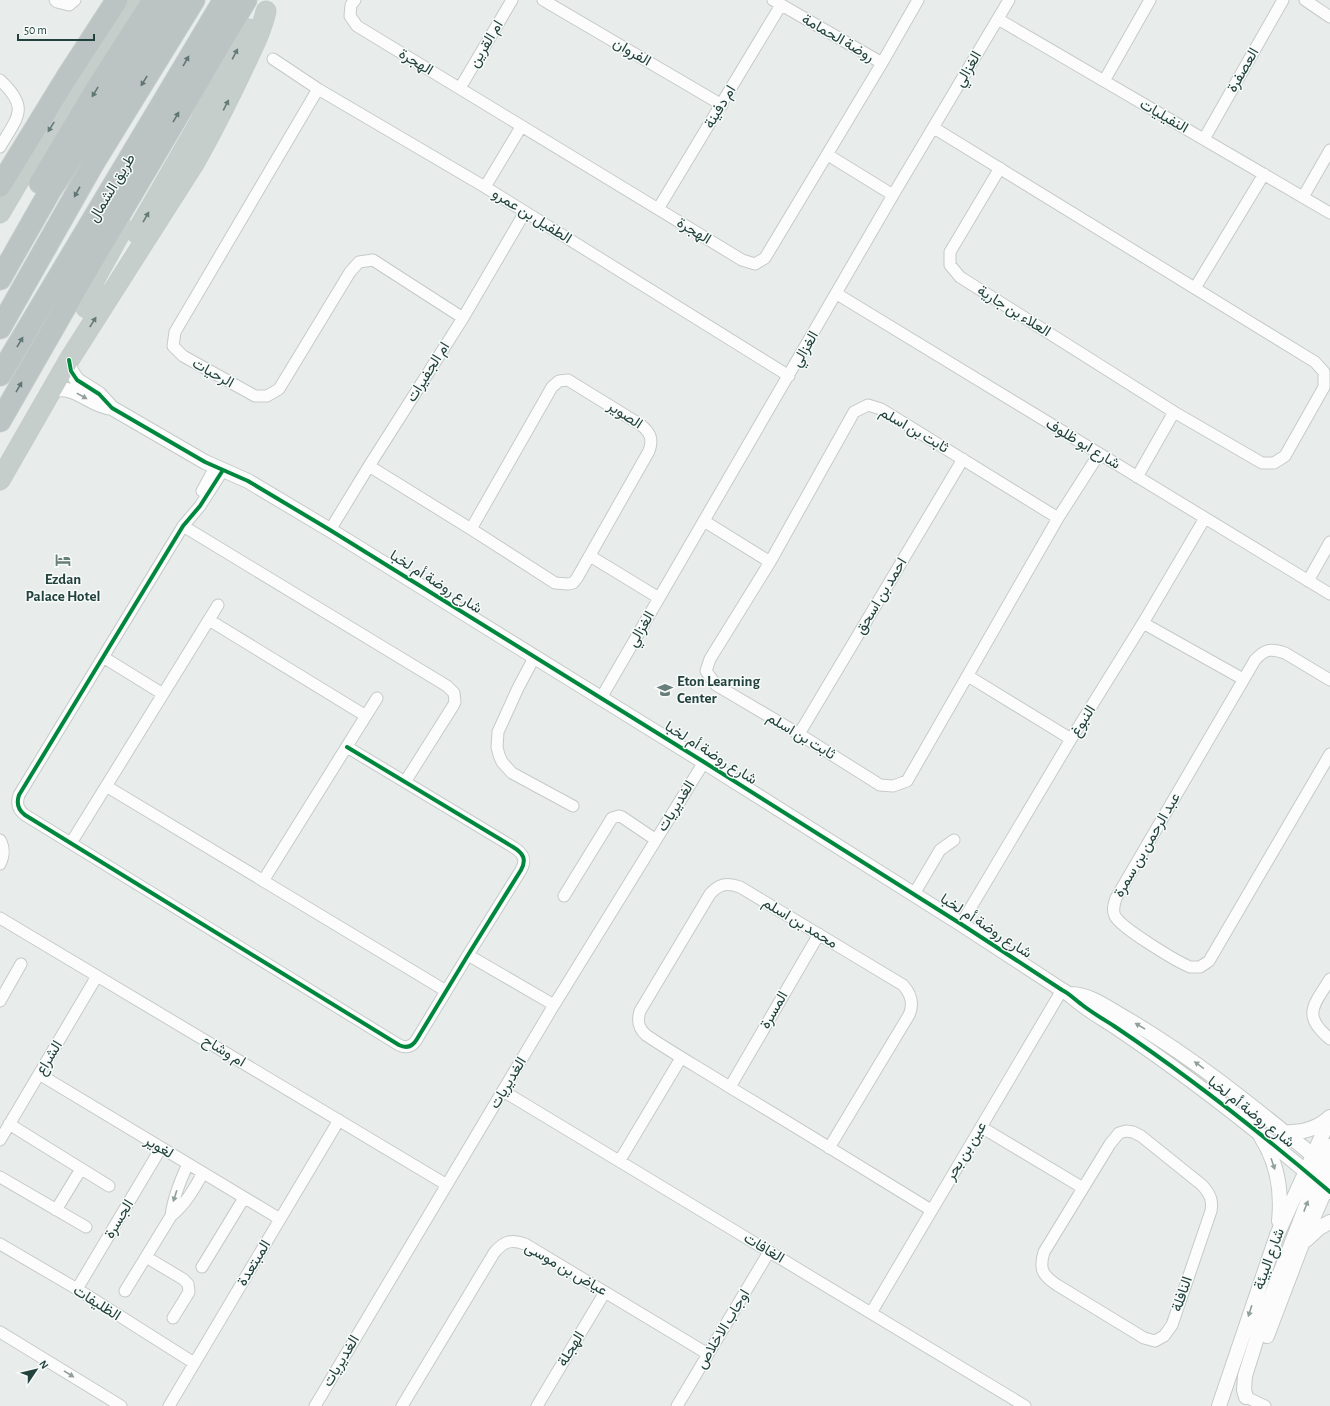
<svg xmlns="http://www.w3.org/2000/svg" width="1330" height="1406" font-family="'Alegreya Sans',Vazirmatn,sans-serif">
	<style>
		.lines { fill: none; stroke-linecap: round; stroke-linejoin: round }
		.minor-casing { stroke: #c5cac8; stroke-width: 13 }
		.tertiary-casing { stroke: #c5cac8; stroke-width: 16 }
		.trunk-casing { stroke: #c3ccca; stroke-width: 21 }
		.motorway-casing { stroke: #c3ccca; stroke-width: 23 }
		.minor { stroke: #fcfcfc; stroke-width: 11 }
		.tertiary { stroke: #fcfcfc; stroke-width: 14 }
		.trunk { stroke: #c6cecc; stroke-width: 19 }
		.motorway { stroke: #bcc4c3; stroke-width: 21 }
		.cycleway-casing { stroke: #f7fbf9; stroke-width: 6 }
		.cycleway { stroke: #00873e; stroke-width: 4 }
		.oneway { fill: #647a76 }
		.oneway2 { fill: #607673 }
		.oneway3 { fill: #909f9c }
		.labels { text-anchor: middle; dominant-baseline: central; stroke-width: 3; stroke-linejoin: round; paint-order: stroke }
		.street-label { font-size: 15px; fill: #23423d; stroke: #f7fbf9 }
		.poi-label { font-size: 15px; font-weight: bold; fill: #23423d; stroke: #f7fbf9 }
	</style>
	<rect width="100%" height="100%" fill="#e8edeb"/>
	<g class="lines">
		<defs>
			<path id="minor" d="M 55,0 L 57,2 L 69,5 L 75,0
				M 355,0 L 351,5 L 350,16 L 357,26 L 742,260 L 755,264 L 765,258 L 882,63 L 918,0
				M 543,0 L 722,105
				M 773,0 L 882,63
				M 1305,0 L 1330,17
				M 998,19 L 1330,213
				M 273,59 L 318,89 L 485,187 L 789,376
				M 0,80 C 30,108 18,116 0,147
				M 1104,81 L 1150,0
				M 460,88 L 512,0
				M 318,89 L 175,332 L 173,346 L 183,356 L 255,396 L 267,396 L 279,389 L 350,272 L 359,262 L 373,260 L 463,318
				M 934,128 L 1315,362 L 1324,372 L 1324,387 L 1285,456 L 1274,463 L 1262,463 L 1174,412 L 960,277 L 950,265 L 950,252 L 1000,168
				M 1204,139 L 1283,0
				M 828,155 L 893,195
				M 485,187 L 521,127
				M 1303,197 L 1330,150
				M 658,209 L 781,5
				M 1195,288 L 1264,174
				M 837,294 L 1330,594
				M 369,466 L 471,529 L 555,583 L 568,584 L 573,583 L 577,578 L 649,451 C 653,440 651,433 641,425 L 568,380 L 559,381 L 552,387 L 471,529
				M 223,470 L 200,506 L 183,526 L 19,795 C 16,804 18,810 25,815 L 399,1045 C 407,1049 413,1046 417,1039 L 468,955 L 521,870 C 527,859 523,853 513,847 L 347,747
				M 1137,477 L 1174,412
				M 202,491 L 215,467
				M 1058,518 L 881,409 L 868,405 L 854,412 L 770,562 L 710,659 L 706,671 L 716,685 L 799,734 L 880,785 L 893,786 L 907,781 L 1058,518 L 1099,454
				M 704,521 L 770,562
				M 183,526 L 447,686 L 454,693 L 455,702 L 453,706 L 405,782
				M 330,530 L 369,466 L 463,318 L 525,212
				M 590,556 L 659,598
				M 1308,581 L 1330,542
				M 209,620 L 366,716
				M 1143,623 L 1243,679
				M 535,656 L 518,688 L 498,732 L 497,747 L 499,755 L 502,762 L 512,773 L 573,806
				M 103,657 L 163,694
				M 968,676 L 1071,739
				M 1330,680 L 1285,653 C 1271,648 1265,649 1255,660 L 1116,898 C 1114,904 1112,910 1115,916 C 1121,928 1176,961 1190,967 L 1200,967 L 1209,961 L 1330,754
				M 601,698 L 893,195 L 1009,0
				M 799,734 L 963,459
				M 106,786 L 446,991
				M 0,840 C 4,847 4,856 0,864
				M 71,843 L 218,605
				M 263,881 L 377,698
				M 914,894 L 940,850 L 954,840
				M 564,896 L 612,818 L 619,816 L 622,817 L 656,840
				M 0,918 L 447,1185
				M 961,924 L 1071,739 L 1143,623 L 1205,518
				M 468,955 L 554,1005
				M 1330,979 C 1314,1005 1301,1015 1330,1039
				M 0,1001 L 21,964
				M 39,1074 L 280,1219
				M 730,1087 L 819,934
				M 503,1091 L 1025,1406
				M 9,1124 L 109,1186
				M 981,1127 L 1083,1188
				M 1126,1131 L 1133,1132 L 1141,1136 L 1202,1185 C 1210,1194 1213,1200 1211,1211 L 1172,1325 L 1164,1336 L 1155,1341 L 1144,1338 L 1057,1285 C 1042,1275 1039,1269 1044,1252 L 1110,1144 L 1119,1133 Z
				M 0,1140 L 97,976
				M 829,1148 L 909,1015 C 914,1004 911,994 903,985 L 740,887 C 727,882 719,884 710,894 L 640,1011 C 637,1021 638,1028 646,1035 C 674,1054 703,1070 731,1088 C 798,1128 864,1169 931,1210
				M 620,1160 L 681,1058
				M 0,1177 L 86,1227
				M 56,1210 L 81,1169
				M 171,1216 C 173,1198 180,1181 188,1164
				M 0,1244 L 77,1289 L 194,1363
				M 146,1257 L 183,1279 L 188,1284 L 189,1292 L 173,1318
				M 202,1267 L 244,1198
				M 77,1289 L 161,1148
				M 125,1291 L 171,1216 C 185,1205 194,1189 203,1173
				M 871,1313 L 1062,990
				M 0,1332 L 121,1406
				M 1246,1397 L 1265,1406
				M 169,1406 L 339,1120
				M 315,1406 L 551,1010 L 704,762
				M 402,1406 L 494,1253 C 504,1241 511,1239 525,1244 L 708,1354
				M 537,1406 L 605,1292
				M 677,1406 L 769,1252"/>
			<path id="tertiary" d="M 69,360 L 71,371 L 77,380 L 99,394 L 112,408 L 205,462 L 248,481 L 330,530 L 704,762 L 961,924 L 1062,990 C 1070,994 1074,999 1081,1004 C 1091,1012 1103,1019 1114,1026 C 1190,1077 1261,1133 1330,1192
				M 52,391 C 74,383 90,406 112,408
				M 1070,994 C 1089,994 1105,1006 1122,1016 C 1197,1059 1263,1115 1330,1169
				M 1285,1132 C 1302,1133 1317,1129 1330,1117
				M 1261,1137 C 1277,1162 1282,1192 1279,1221
				M 1321,1171 L 1322,1162 L 1330,1146
				M 1306,1240 L 1319,1228 L 1330,1222
				M 1267,1336 L 1302,1244 L 1330,1179
				M 1246,1397 L 1244,1390 L 1245,1376 L 1265,1312 L 1316,1180 L 1317,1171
				M 1219,1406 L 1277,1235 L 1330,1118"/>
			<path id="trunk" d="M 0,213 L 38,148 L 132,0
				M 136,233 L 200,122 L 249,29
				M 86,308 L 91,289 L 95,279 L 123,228
				M 0,480 L 69,360 L 195,162 C 211,134 225,106 239,77 C 249,55 261,34 266,11"/>
			<path id="motorway" d="M 40,183 L 98,86 L 150,5
				M 0,186 L 67,77 L 117,0
				M 0,279 L 50,191 L 94,124 L 170,0
				M 0,328 L 93,164 L 194,0
				M 0,375 L 224,0
				M 0,421 L 78,285 L 246,0"/>
		</defs>
		<use href="#minor" class="minor-casing"/>
		<use href="#tertiary" class="tertiary-casing"/>
		<use href="#trunk" class="trunk-casing"/>
		<use href="#motorway" class="motorway-casing"/>
		<use href="#minor" class="minor"/>
		<use href="#tertiary" class="tertiary"/>
		<use href="#trunk" class="trunk"/>
		<use href="#motorway" class="motorway"/>
		<defs>
			<path id="cycleway" d="M 69,360 L 71,371 L 77,380 L 99,394 L 112,408 L 205,462 L 248,481 L 330,530 L 704,762 L 961,924 L 1062,990 C 1070,994 1074,999 1081,1004 C 1091,1012 1103,1019 1114,1026 C 1190,1077 1261,1133 1330,1192
				M 223,470 L 200,506 L 183,526 L 19,795 C 16,804 18,810 25,815 L 399,1045 C 407,1049 413,1046 417,1039 L 468,955 L 521,870 C 527,859 523,853 513,847 L 347,747"/>
		</defs>
		<use href="#cycleway" class="cycleway-casing"/>
		<use href="#cycleway" class="cycleway"/>
	</g>
	<defs><path id="oneway-solid" d="M-6-.8H1V-3.2L6.5 0L1 3.2V.8H-6Z"/></defs>
	<g class="oneway">
		<use href="#oneway-solid" transform="translate(235 54) rotate(-62)"/>
		<use href="#oneway-solid" transform="translate(226 105) rotate(-63)"/>
		<use href="#oneway-solid" transform="translate(51 127) rotate(122)"/>
		<use href="#oneway-solid" transform="translate(146 217) rotate(-60)"/>
		<use href="#oneway-solid" transform="translate(93 322) rotate(-58)"/>
	</g>
	<g class="oneway2">
		<use href="#oneway-solid" transform="translate(186 61) rotate(-60)"/>
		<use href="#oneway-solid" transform="translate(144 81) rotate(122)"/>
		<use href="#oneway-solid" transform="translate(95 92) rotate(121)"/>
		<use href="#oneway-solid" transform="translate(176 117) rotate(-60)"/>
		<use href="#oneway-solid" transform="translate(77 192) rotate(119)"/>
		<use href="#oneway-solid" transform="translate(20 342) rotate(-59)"/>
		<use href="#oneway-solid" transform="translate(19 387) rotate(-60)"/>
	</g>
	<g class="oneway3">
		<use href="#oneway-solid" transform="translate(82 396) rotate(29)"/>
		<use href="#oneway-solid" transform="translate(1140 1026) rotate(-149)"/>
		<use href="#oneway-solid" transform="translate(1199 1065) rotate(-144)"/>
		<use href="#oneway-solid" transform="translate(1273 1164) rotate(71)"/>
		<use href="#oneway-solid" transform="translate(175 1196) rotate(108)"/>
		<use href="#oneway-solid" transform="translate(1306 1206) rotate(-69)"/>
		<use href="#oneway-solid" transform="translate(1250 1311) rotate(108)"/>
		<use href="#oneway-solid" transform="translate(69 1374) rotate(32)"/>
	</g>
	<defs>
		<symbol id="hotel-bare" viewBox="-9 -9 18 18"><path d="M-6-4.5h1.5V1H6V5H4.5V3h-9V5H-6ZM-4 0a1.8 1.8 0 1 1 3.6 0ZM.5 0V-2.5h3Q6-2.5 6 0Z" fill="#687e7a" stroke="#f7fbf9" stroke-width="2.5" paint-order="stroke"/></symbol>
		<symbol id="school-bare" viewBox="-9 -9 18 18"><path d="M0-5L7-2L0 1L-7-2ZM-4 1L0 2.5L4 1V4Q0 6-4 4Z" fill="#687e7a" stroke="#f7fbf9" stroke-width="2.5" paint-order="stroke"/></symbol>
	</defs>
	<g fill-rule="evenodd">
		<use href="#hotel-bare" x="52" y="549" width="22" height="22"/>
		<use href="#school-bare" x="654" y="679" width="22" height="22"/>
	</g>
	<g class="labels">
		<g class="street-label">
			<text transform="translate(838 38) rotate(30)">روضة الحمامة</text>
			<text transform="translate(486 44) rotate(-59)">ام القرين</text>
			<text transform="translate(632 52) rotate(30)">الفروان</text>
			<text transform="translate(416 62) rotate(31)">الهجرة</text>
			<text transform="translate(968 69) rotate(-60)">الغزالي</text>
			<text transform="translate(1243 70) rotate(-60)">العصفرة</text>
			<text transform="translate(720 107) rotate(-59)">ام دفينة</text>
			<text transform="translate(1164 116) rotate(30)">النفيليات</text>
			<text transform="translate(112 188) rotate(-59)">طريق الشمال</text>
			<text transform="translate(532 216) rotate(32)">الطفيل بن عمرو</text>
			<text transform="translate(694 231) rotate(31)">الهجرة</text>
			<text transform="translate(1014 311) rotate(32)">العلاء بن جارية</text>
			<text transform="translate(805 349) rotate(-60)">الغزالي</text>
			<text transform="translate(428 372) rotate(-58)">ام الجفيرات</text>
			<text transform="translate(213 373) rotate(29)">الرحيات</text>
			<text transform="translate(625 415) rotate(33)">الصوير</text>
			<text transform="translate(914 430) rotate(30)">ثابت بن اسلم</text>
			<text transform="translate(1083 444) rotate(31)">شارع ابو ظلوف</text>
			<text transform="translate(436 582) rotate(32)">شارع روضة أم لخبا</text>
			<text transform="translate(881 596) rotate(-59)">احمد بن اسحق</text>
			<text transform="translate(641 629) rotate(-60)">الغزالي</text>
			<text transform="translate(1083 721) rotate(-58)">النبوغ</text>
			<text transform="translate(801 736) rotate(31)">ثابت بن اسلم</text>
			<text transform="translate(711 753) rotate(32)">شارع روضة أم لخبا</text>
			<text transform="translate(676 806) rotate(-58)">الغديريات</text>
			<text transform="translate(1147 845) rotate(-60)">عبد الرحمن بن سمرة</text>
			<text transform="translate(800 923) rotate(31)">محمد بن اسلم</text>
			<text transform="translate(986 926) rotate(33)">شارع روضة أم لخبا</text>
			<text transform="translate(774 1010) rotate(-60)">المسرة</text>
			<text transform="translate(224 1051) rotate(31)">ام وشاح</text>
			<text transform="translate(49 1058) rotate(-59)">الشراع</text>
			<text transform="translate(508 1083) rotate(-59)">الغديريات</text>
			<text transform="translate(1251 1112) rotate(38)">شارع روضة أم لخبا</text>
			<text transform="translate(159 1147) rotate(31)">لغوير</text>
			<text transform="translate(966 1151) rotate(-59)">عين بن بحر</text>
			<text transform="translate(119 1219) rotate(-59)">الجسرة</text>
			<text transform="translate(764 1248) rotate(31)">الغافات</text>
			<text transform="translate(1269 1259) rotate(-70)">شارع البيئة</text>
			<text transform="translate(254 1263) rotate(-59)">المبتعدة</text>
			<text transform="translate(566 1269) rotate(30)">عياض بن موسى</text>
			<text transform="translate(1182 1294) rotate(-71)">النافلة</text>
			<text transform="translate(97 1303) rotate(32)">الظليفات</text>
			<text transform="translate(723 1329) rotate(-59)">اوجاب الاخلاص</text>
			<text transform="translate(571 1349) rotate(-59)">الهجلة</text>
			<text transform="translate(341 1361) rotate(-59)">الغديريات</text>
		</g>
		<g class="poi-label">
			<text x="63" y="579">Ezdan<tspan x="63" dy="17">Palace Hotel</tspan></text>
			<text x="677" y="681" text-anchor="start">Eton Learning<tspan x="677" dy="17">Center</tspan></text>
		</g>
	</g>
	<g transform="translate(36 1370) rotate(55)" stroke="#f7fbf9" stroke-width="3" paint-order="stroke">
	<path d="M0-3L7 15L0 10L-7 15Z" fill="#23423d"/>
	<text y="-6" font-size="11" font-weight="bold" text-anchor="middle" fill="#23423d">N</text>
	</g>
	<path d="M18 34v6h76v-6" fill="none" stroke="#23423d" stroke-width="2"/>
	<text x="24" y="34" font-size="12" fill="#23423d" stroke="#f7fbf9" stroke-width="3" paint-order="stroke">50 m</text>
</svg>
